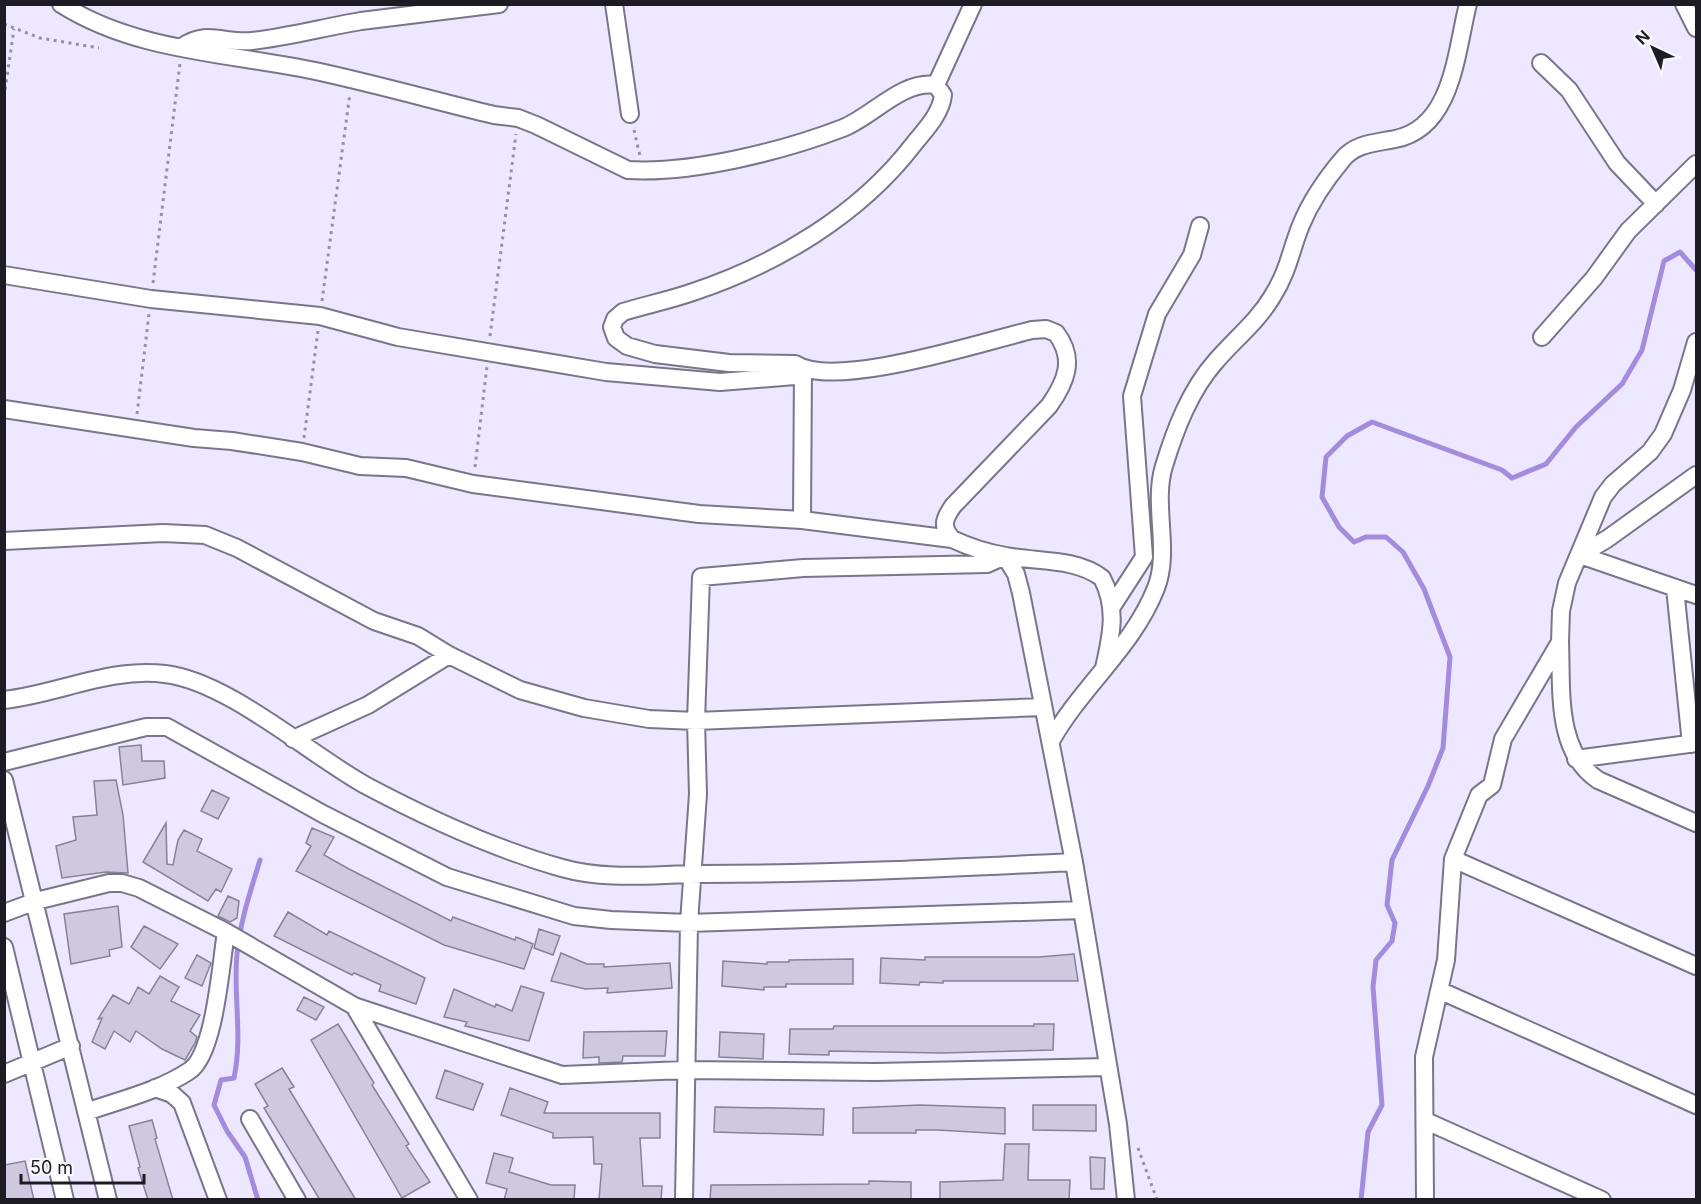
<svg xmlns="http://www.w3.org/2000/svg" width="1701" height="1204" font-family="Inter,sans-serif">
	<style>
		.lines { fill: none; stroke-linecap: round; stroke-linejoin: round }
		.stream { stroke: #a38cdd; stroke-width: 5 }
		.building { fill: #cfc9e0; stroke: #878296; stroke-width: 1.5 }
		.minor-casing { stroke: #7a7589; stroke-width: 20 }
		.path { stroke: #9491a1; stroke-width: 3; stroke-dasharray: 3 4.5; stroke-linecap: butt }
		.minor { stroke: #fff; stroke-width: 16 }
	</style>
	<rect width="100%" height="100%" fill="#ede8ff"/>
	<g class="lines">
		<path class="stream" d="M 258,1200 L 245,1157 L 227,1131 L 214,1105 L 221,1080 L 234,1078 C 243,1036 233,995 237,954 C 240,921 251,890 260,860
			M 1361,1200 L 1368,1132 L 1382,1105 L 1373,987 L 1376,960 L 1392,941 L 1395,923 L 1387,905 L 1392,860 L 1428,786 L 1443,748 L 1450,657 L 1424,589 L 1403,552 L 1386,537 L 1366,537 L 1354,542 L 1339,527 L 1322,497 L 1326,457 L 1347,436 L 1372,422 L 1502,470 L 1512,478 L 1546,464 L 1576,427 L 1622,384 L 1642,350 L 1664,261 L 1680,252 L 1696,270"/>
	</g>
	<path class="building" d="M 141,745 L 142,761 L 164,761 L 165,778 L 123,785 L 119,747 Z
		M 116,780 L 123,815 L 128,873 L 106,872 L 62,878 L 56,846 L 76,840 L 73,817 L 97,815 L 94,781 Z
		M 212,790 L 229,798 L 218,819 L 201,811 Z
		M 166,823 L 167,864 L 173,865 L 178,840 L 184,830 L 202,839 L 197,851 L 232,869 L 221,892 L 216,889 L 208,901 L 143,862 Z
		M 312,828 L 334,837 L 324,855 L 349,869 L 451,921 L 453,917 L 515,940 L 516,937 L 533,944 L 524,969 L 444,945 L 296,871 L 311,846 L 306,843 Z
		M 228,896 L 239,901 L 237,918 L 230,922 L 218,916 Z
		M 118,906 L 122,947 L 109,950 L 110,956 L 71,964 L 64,914 Z
		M 288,912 L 327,935 L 329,931 L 425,978 L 416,1004 L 379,991 L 381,985 L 354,973 L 352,975 L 274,936 Z
		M 144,926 L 178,944 L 160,969 L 131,947 Z
		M 539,929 L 560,936 L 553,955 L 534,948 Z
		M 561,953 L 587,964 L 604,964 L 604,967 L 670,963 L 672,988 L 607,993 L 608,988 L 585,989 L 551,981 Z
		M 1074,954 L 1078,981 L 943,981 L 943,983 L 920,982 L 919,985 L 880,983 L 881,958 L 925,960 L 925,957 L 1039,957 Z
		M 197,955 L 211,963 L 202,986 L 185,978 Z
		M 853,959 L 853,984 L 786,984 L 786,987 L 764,987 L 764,990 L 722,986 L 723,961 L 767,964 L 767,962 L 789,962 L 789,960 Z
		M 160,976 L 179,987 L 171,1001 L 200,1015 L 190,1031 L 197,1037 L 195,1043 L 185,1060 L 162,1049 L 136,1031 L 130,1042 L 114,1031 L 105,1049 L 92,1042 L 102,1018 L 98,1019 L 113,995 L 129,1004 L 138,987 L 149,994 Z
		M 521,986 L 544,993 L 529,1041 L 465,1026 L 467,1022 L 444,1017 L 454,989 L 495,1007 L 496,1004 L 512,1011 Z
		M 304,997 L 324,1007 L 316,1020 L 297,1010 Z
		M 338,1024 L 374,1083 L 372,1085 L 409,1144 L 406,1146 L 430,1182 L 402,1198 L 311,1040 Z
		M 1034,1024 L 1054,1024 L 1053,1050 L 942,1053 L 829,1051 L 829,1055 L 789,1054 L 790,1029 L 833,1029 L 834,1026 L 1034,1026 Z
		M 667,1031 L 665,1056 L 623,1056 L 622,1062 L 599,1063 L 599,1057 L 583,1058 L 584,1032 Z
		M 720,1032 L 764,1034 L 763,1059 L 719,1057 Z
		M 282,1068 L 294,1087 L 289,1089 L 356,1200 L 320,1200 L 264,1108 L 268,1106 L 255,1084 Z
		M 445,1070 L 483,1084 L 473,1110 L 436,1098 Z
		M 510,1088 L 548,1102 L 544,1113 L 660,1113 L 660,1138 L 640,1138 L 643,1186 L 662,1186 L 661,1200 L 599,1200 L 602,1164 L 594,1164 L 593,1137 L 553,1138 L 553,1133 L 501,1115 Z
		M 920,1105 L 1005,1108 L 1005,1134 L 938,1130 L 916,1130 L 916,1133 L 853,1133 L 853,1108 Z
		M 1033,1105 L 1096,1105 L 1096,1131 L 1033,1130 Z
		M 715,1107 L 824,1109 L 823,1135 L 714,1132 Z
		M 152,1120 L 157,1138 L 155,1139 L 173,1200 L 148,1200 L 138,1168 L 140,1167 L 129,1126 Z
		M 1005,1144 L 1029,1144 L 1028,1180 L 1070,1180 L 1069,1200 L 940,1200 L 940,1182 L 1003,1180 Z
		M 494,1153 L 513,1158 L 509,1172 L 551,1185 L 575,1185 L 574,1200 L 504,1200 L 507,1189 L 486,1183 Z
		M 1090,1157 L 1105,1158 L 1104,1189 L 1091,1189 Z
		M 25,1161 L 34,1200 L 4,1200 L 4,1165 Z
		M 869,1181 L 911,1182 L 911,1200 L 710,1200 L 711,1185 L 869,1184 Z"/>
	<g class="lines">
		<defs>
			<path id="minor" d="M 61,4 C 138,53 234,53 320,72 C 379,85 436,101 494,115 L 518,118 L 536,125 L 628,170 C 692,174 783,151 843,128 C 873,116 902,80 936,85 L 943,95 C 941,114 925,130 913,145 C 859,215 777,264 693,292 C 670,300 646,305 623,312 L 615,319 L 612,327 L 616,338 L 627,346 L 655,354 L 729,363 L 795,364 C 835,390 982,342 1032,330 L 1046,329 L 1056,333 C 1076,359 1066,382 1049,406 L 953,506 C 944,519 941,526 952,539
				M 614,4 L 630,114
				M 1684,4 L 1696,28
				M 182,47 C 207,29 224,44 252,41 C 289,37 325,27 361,21 C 407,15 453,10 499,4
				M 1541,63 L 1569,90 L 1617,163 L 1656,204
				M 936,85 L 973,4
				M 4,275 L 151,299 L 320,316 L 398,337 L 606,372 L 720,382 L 795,376 L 803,369
				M 1542,337 L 1594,278 L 1628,231 L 1696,164
				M 4,409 L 194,438 L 232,441 L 302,452 L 360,466 L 406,468 L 473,484 L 699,514 L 802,520 L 952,539 C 969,547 988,553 1006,556 C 1037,562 1076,558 1102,578 C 1118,608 1111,637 1104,668
				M 802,520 L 803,369
				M 4,541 L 163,533 L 205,535 L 237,548 L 374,621 L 418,636 L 449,655 L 520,690 L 584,708 L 649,719 L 696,721 L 1043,707
				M 1580,555 L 1607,539 L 1696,475
				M 1580,555 L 1696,595
				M 1005,556 L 1016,574 L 1021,593 L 1074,862 L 1118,1124 L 1126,1200
				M 1675,588 L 1691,744
				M 1113,605 L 1144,557 L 1132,396 L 1157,314 L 1192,255 L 1200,226
				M 1560,642 C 1562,689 1555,751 1598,780 L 1696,823
				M 4,700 C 58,694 110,667 165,674 C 227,681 308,753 365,785 C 427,818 494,849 562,868 C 608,881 655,874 702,874 C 826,874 950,868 1074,862
				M 293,739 L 368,705 L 449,655
				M 1051,741 C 1081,687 1133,647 1156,588 C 1171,550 1152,505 1164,466 C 1175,430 1190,390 1216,361 C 1235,339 1257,322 1272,297 C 1289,270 1290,252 1301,225 C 1310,203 1326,179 1342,160 C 1355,143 1376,143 1395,139 C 1453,128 1456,51 1468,4
				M 1576,759 L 1696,743
				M 4,762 L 146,727 L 167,727 L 323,814 L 447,877 L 574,916 L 611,920 L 689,923 L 1082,910
				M 4,780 L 108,1200
				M 1453,859 L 1696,966
				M 4,913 L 36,901 L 109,883 L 122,883 L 139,888 L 226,932 L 354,1006 L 562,1075 L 684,1070 L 876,1072 L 1108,1067
				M 4,947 L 65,1200
				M 1441,991 L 1696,1105
				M 354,1006 L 469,1200
				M 4,1074 L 71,1046
				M 155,1088 L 172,1094 L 182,1103 L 218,1200
				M 86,1112 C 120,1100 159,1091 189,1071 C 215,1055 221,962 226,932
				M 250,1119 L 297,1200
				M 1426,1121 L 1602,1200
				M 684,1200 L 689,923 L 698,794 L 696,721 L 701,577 L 803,568 L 987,564 L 1005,556
				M 1425,1200 L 1424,1057 L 1446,960 L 1453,859 L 1479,795 L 1492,785 L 1503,739 L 1560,642 L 1561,611 L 1567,583 L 1603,497 L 1613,484 L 1650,452 L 1663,434 L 1682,390 L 1696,342"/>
		</defs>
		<use href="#minor" class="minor-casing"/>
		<path class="path" d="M 4,24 L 40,38 L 99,48
			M 4,97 L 14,29
			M 634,130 L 640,156
			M 153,283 L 180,63
			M 322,301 L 350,93
			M 490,336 L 516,134
			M 137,414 L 149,314
			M 304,438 L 318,331
			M 475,467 L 487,366
			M 1138,1148 L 1157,1200"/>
		<use href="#minor" class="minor"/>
	</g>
	<rect width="1701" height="1204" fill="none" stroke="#1d1b23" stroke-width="12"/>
	<g transform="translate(1653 48) rotate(316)" stroke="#f9f8fd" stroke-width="4.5" paint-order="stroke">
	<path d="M0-4.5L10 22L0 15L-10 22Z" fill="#1d1b23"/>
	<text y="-9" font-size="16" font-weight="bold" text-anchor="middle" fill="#1d1b23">N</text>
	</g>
	<path d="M21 1174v9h123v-9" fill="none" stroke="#1d1b23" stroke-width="3"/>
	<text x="30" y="1174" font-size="18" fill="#1d1b23" stroke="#f9f8fd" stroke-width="4.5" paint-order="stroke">50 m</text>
</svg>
